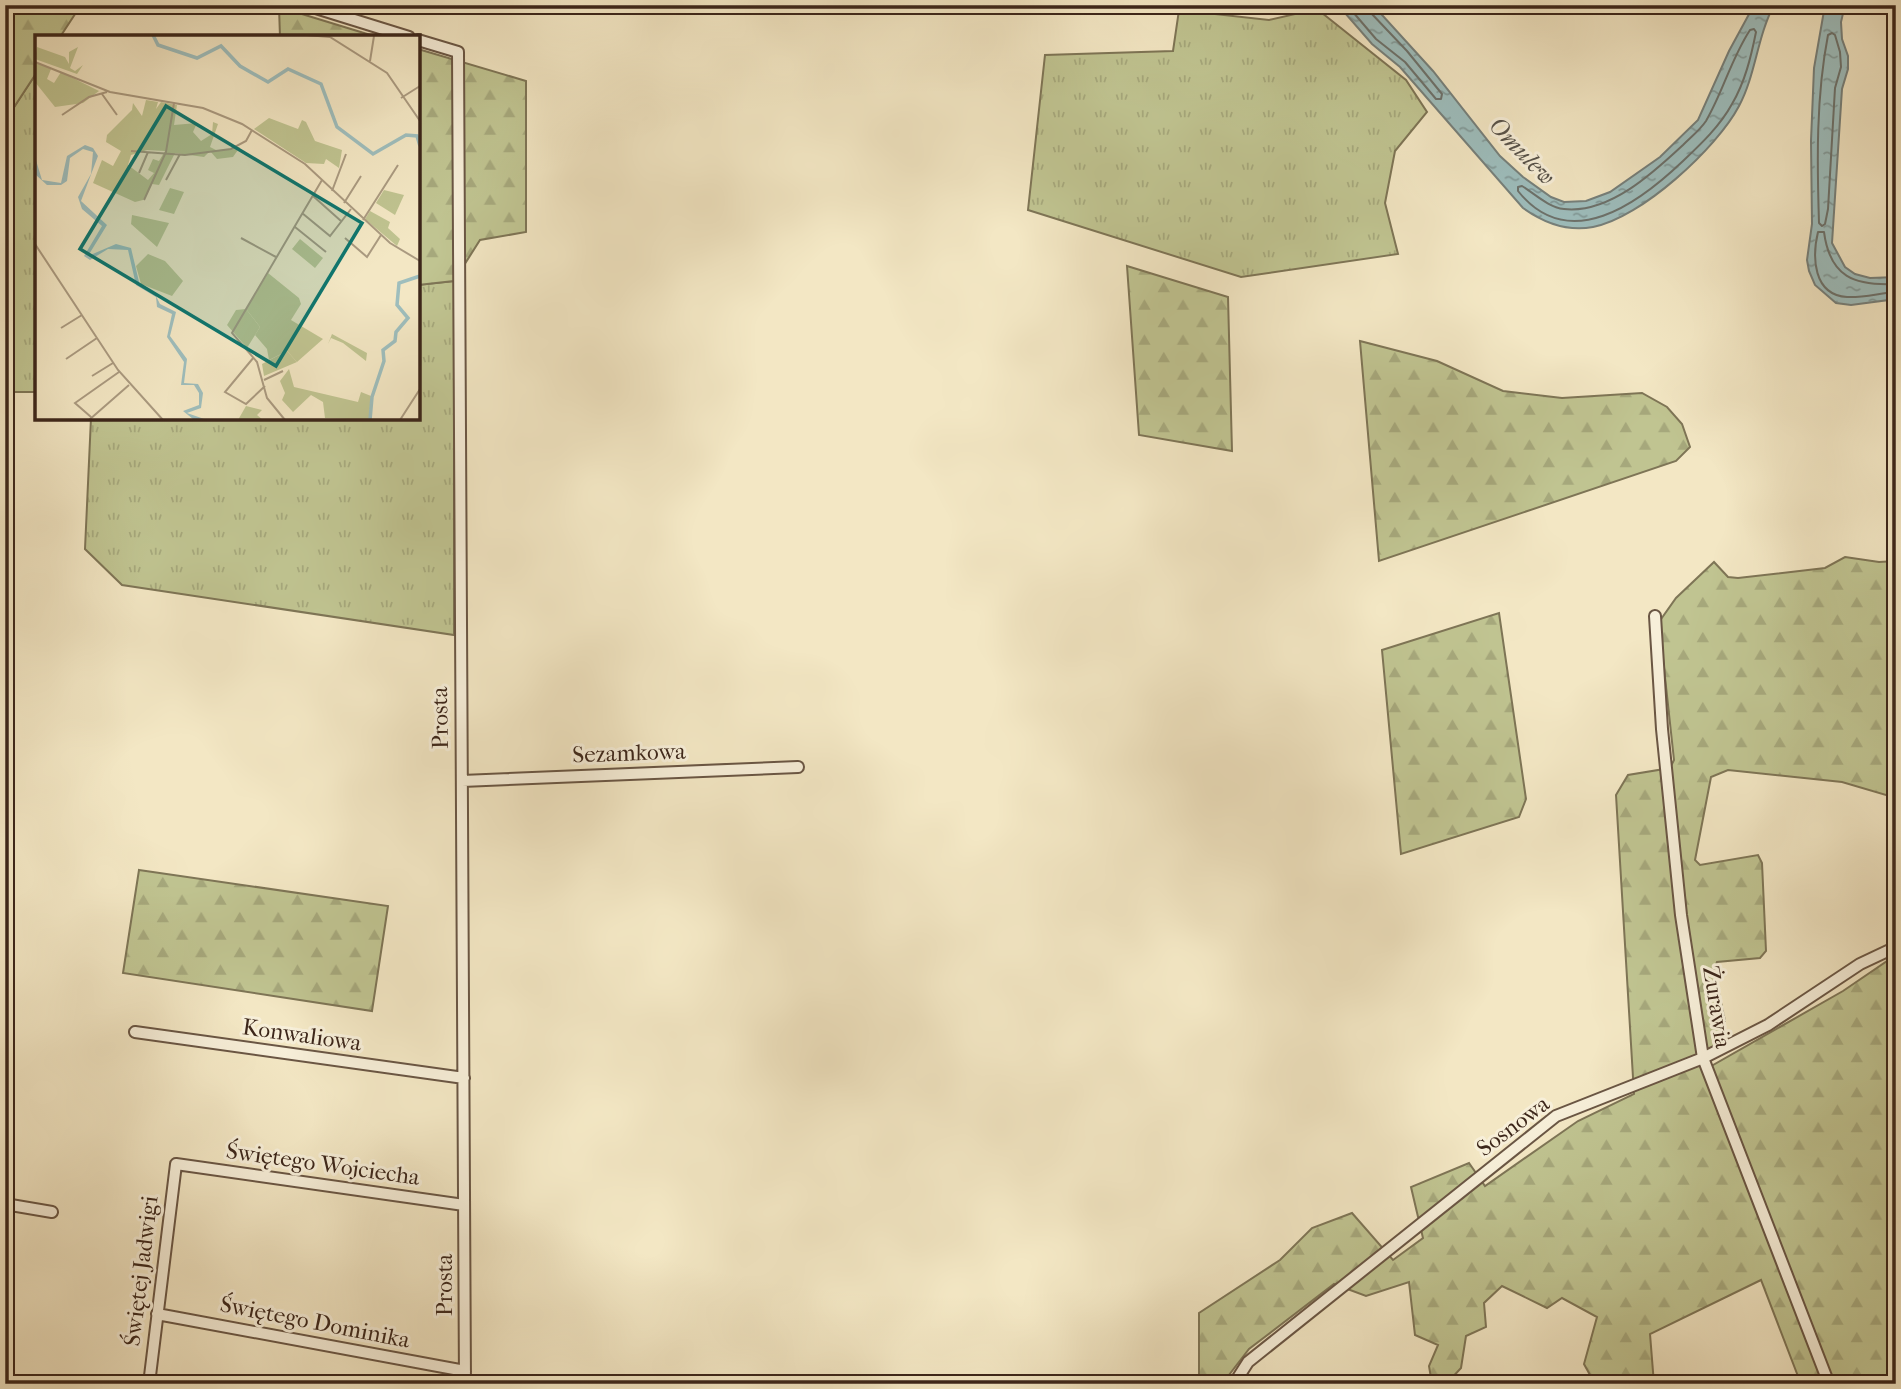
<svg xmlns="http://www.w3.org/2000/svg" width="1901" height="1389" font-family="'IM FELL French Canon',serif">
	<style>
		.grass { fill: url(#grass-tufts); stroke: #7e7556; stroke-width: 2 }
		.forest { fill: url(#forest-firs); stroke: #7e7556; stroke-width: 2 }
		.water { fill: url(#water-ripples); stroke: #77817c; stroke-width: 2 }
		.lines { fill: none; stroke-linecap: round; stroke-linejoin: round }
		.shore { stroke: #6d726c; stroke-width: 2 }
		.minor-casing { stroke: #6a5644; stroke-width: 14 }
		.minor { stroke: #f7efd9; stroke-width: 10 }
		.labels { text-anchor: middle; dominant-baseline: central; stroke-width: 6; stroke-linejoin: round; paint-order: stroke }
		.street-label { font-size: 23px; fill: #3c261a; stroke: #f7efd9 }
		.water-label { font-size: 24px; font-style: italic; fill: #59544b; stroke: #f7efd9 }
		.inset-river { fill: none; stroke: #9ebebd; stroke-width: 3.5 }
		.inset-road { fill: none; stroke: #aa9a80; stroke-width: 2 }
		.view { fill: #0f766e; fill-opacity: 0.15; stroke: #0f766e; stroke-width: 3.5 }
		.inset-edge { fill: none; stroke: #3c261a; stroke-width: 3.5 }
	</style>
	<defs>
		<pattern id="grass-tufts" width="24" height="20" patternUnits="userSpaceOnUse" patternTransform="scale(1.75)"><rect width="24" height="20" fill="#c0c491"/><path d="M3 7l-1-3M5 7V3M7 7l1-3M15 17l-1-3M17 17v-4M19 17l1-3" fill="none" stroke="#a6a87c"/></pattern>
		<pattern id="forest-firs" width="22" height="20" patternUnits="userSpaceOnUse" patternTransform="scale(1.75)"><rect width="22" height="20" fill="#c0c491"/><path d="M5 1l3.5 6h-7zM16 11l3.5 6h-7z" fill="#a6a87c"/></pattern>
		<pattern id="water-ripples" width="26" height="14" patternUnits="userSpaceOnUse" patternTransform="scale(1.75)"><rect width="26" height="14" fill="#9ebebd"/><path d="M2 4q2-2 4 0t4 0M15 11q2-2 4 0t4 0" fill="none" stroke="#829a99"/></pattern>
	</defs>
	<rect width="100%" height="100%" fill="#f3e7c4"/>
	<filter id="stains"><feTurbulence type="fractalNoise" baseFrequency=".00286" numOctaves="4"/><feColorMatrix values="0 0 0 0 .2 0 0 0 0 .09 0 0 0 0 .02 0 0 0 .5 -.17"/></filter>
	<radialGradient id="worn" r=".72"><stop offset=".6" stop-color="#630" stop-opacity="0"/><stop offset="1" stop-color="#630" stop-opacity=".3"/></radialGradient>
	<path class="grass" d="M 1317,9 L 1406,80 L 1427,112 L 1395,151 L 1385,203 L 1398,254 L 1241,277 L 1028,210 L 1045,55 L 1173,51 L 1179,10 L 1269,20 Z
		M 37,72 L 37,392 L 5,392 L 5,121 Z
		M 454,281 L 454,635 L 122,585 L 85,549 L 91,418 L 418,418 L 418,285 Z"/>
	<path class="forest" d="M 5,5 L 81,5 L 60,37 L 37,37 L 37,72 L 5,121 Z
		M 279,7 L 377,37 L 280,37 Z
		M 418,49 L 526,81 L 526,232 L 480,240 L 454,281 L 418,285 Z
		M 1127,266 L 1228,297 L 1232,451 L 1139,435 Z
		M 1360,341 L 1437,361 L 1503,391 L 1562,398 L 1642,393 L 1667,407 L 1682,424 L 1690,447 L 1676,461 L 1379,561 Z
		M 1845,557 L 1879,562 L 1896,561 L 1896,798 L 1842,782 L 1728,770 L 1711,777 L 1695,860 L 1700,865 L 1758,855 L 1762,863 L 1766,951 L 1760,958 L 1717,962 L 1714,970 L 1725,1021 L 1706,1069 L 1843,991 L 1896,955 L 1896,1384 L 1801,1384 L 1761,1280 L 1650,1334 L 1654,1384 L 1595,1384 L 1584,1364 L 1597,1317 L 1562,1298 L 1547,1308 L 1502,1286 L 1484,1303 L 1486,1327 L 1466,1336 L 1461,1368 L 1449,1381 L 1449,1384 L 1432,1384 L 1429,1366 L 1438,1345 L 1415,1335 L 1409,1282 L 1366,1296 L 1334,1284 L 1249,1349 L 1222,1384 L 1199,1384 L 1199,1313 L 1280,1260 L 1312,1228 L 1352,1213 L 1393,1260 L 1423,1238 L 1411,1187 L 1469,1163 L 1485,1186 L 1578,1121 L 1634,1094 L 1616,795 L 1628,775 L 1670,768 L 1674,760 L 1659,622 L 1676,598 L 1714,562 L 1728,577 L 1738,578 L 1825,568 Z
		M 1499,613 L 1526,799 L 1519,817 L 1401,854 L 1382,650 Z
		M 139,870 L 388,906 L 372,1011 L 123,973 Z"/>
	<path class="water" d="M 1338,5 L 1373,5 L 1433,71 L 1500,156 L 1523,177 L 1551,197 L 1564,202 L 1586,201 L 1610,192 L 1660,157 L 1698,120 L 1729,51 L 1754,5 L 1774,5 C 1757,37 1756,74 1739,106 C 1717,148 1641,218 1593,227 C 1567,232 1544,223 1523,208 L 1400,67 L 1372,44 Z
		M 1825,5 L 1845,5 L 1841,22 L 1842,39 L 1848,56 L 1848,69 L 1842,89 L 1832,243 L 1845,267 L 1855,274 L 1870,278 L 1896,277 L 1896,299 L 1851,305 L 1836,303 L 1815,285 L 1809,271 L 1807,260 L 1812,224 L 1811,141 L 1814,68 Z"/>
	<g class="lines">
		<path class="shore" d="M 1347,5 L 1376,39 L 1405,62 L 1436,99 L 1441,99 L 1442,94 L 1407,51 L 1370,12 L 1369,5
			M 1750,30 L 1754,29 L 1756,32 C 1751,57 1745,82 1732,104 C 1720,126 1701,144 1683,161 C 1639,203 1569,255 1518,191 L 1518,187 L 1522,186 C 1535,194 1548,207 1564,209 C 1609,214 1653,173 1683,145 C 1691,137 1700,130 1706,121 C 1723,92 1731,59 1750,30 Z
			M 1832,33 L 1835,35 L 1840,52 L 1841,67 L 1835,88 L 1828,209 L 1825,224 L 1822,226 L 1819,223 C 1817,161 1816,97 1828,35 Z
			M 1896,284 C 1854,286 1830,277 1824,232 L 1818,232 C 1812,257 1813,295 1847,297 C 1863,298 1880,293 1896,292"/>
		<defs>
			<path id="minor" d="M 306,5 L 409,37
				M 418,40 L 458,52 L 465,1384
				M 1655,616 L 1662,729 L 1681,915 L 1703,1058 L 1829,1384
				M 462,781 L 798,767
				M 135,1032 L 464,1078
				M 5,1204 L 52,1212
				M 157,1314 L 465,1371
				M 149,1384 L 176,1164 L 464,1205
				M 1234,1384 L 1248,1362 L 1556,1116 L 1703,1058 L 1768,1025 L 1860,964 L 1896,947"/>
		</defs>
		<use href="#minor" class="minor-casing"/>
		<use href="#minor" class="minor"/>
	</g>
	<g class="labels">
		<g class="street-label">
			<text transform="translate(440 718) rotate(-91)">Prosta</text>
			<text transform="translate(629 753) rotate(-2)">Sezamkowa</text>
			<text transform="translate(1717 1007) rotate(81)">Żurawia</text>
			<text transform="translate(302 1035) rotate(8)">Konwaliowa</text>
			<text transform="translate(1513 1126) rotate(-37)">Sosnowa</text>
			<text transform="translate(323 1164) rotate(8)">Świętego Wojciecha</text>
			<text transform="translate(141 1271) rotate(-83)">Świętej Jadwigi</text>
			<text transform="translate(444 1285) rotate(-90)">Prosta</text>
			<text transform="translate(315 1322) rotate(11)">Świętego Dominika</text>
		</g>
		<g class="water-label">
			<text transform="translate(1522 151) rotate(46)">Omulew</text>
		</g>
	</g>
	<g transform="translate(35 35)">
		<rect width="385" height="385" fill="#f3e7c4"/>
		<path d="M 113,219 L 130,226 L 148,246 L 137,261 L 106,249 L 101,231 ZM 233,238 L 264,263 L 266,269 L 256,285 L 288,304 L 262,327 L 252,316 L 234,325 L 232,314 L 220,300 L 225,292 L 211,274 ZM 254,334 L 259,352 L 323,367 L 326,357 L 336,361 L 334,385 L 290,383 L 288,367 L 276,360 L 258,377 L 247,365 L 250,358 L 245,346 ZM 211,371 L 227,375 L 222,380 L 228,385 L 203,385 Z" fill="#c0c491"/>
		<path d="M 2,12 L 30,22 L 34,29 L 34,17 L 43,12 L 35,33 L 40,36 L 48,30 L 42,39 L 0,24 ZM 0,27 L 16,34 L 12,44 L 19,48 L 26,37 L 64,56 L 48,68 L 20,72 L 0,47 ZM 111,65 L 123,67 L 121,74 L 126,67 L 142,70 L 139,90 L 162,88 L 158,97 L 166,106 L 177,99 L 178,87 L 183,89 L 175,112 L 183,116 L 205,112 L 198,122 L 182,124 L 175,116 L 169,122 L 140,118 L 124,150 L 117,149 L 108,165 L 100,167 L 58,148 L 67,125 L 78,131 L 86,116 L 71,107 L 72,100 L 97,75 L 98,68 L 107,81 ZM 112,115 L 130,116 L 124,126 L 118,124 L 113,135 L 119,138 L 113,145 L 93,130 L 96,120 ZM 234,83 L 263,94 L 267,85 L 271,87 L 280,106 L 307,115 L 304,133 L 291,124 L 289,129 L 271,128 L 219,94 ZM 135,153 L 149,157 L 139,179 L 124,175 ZM 349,155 L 369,160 L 360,180 L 341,168 ZM 335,176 L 355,187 L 353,193 L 365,204 L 362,211 L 330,184 ZM 97,180 L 134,188 L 122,212 L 96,189 ZM 265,204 L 288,223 L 280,233 L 257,214 ZM 211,274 L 225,292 L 212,313 L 192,290 L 201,275 ZM 297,299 L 332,318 L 331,326 L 308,308 L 296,303 L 293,309 ZM 252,316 L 262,327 L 229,341 L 227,329 Z" fill="#c0c491" fill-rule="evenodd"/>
		<path d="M 50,110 L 58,113 L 63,121 L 46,166 L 72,190 L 53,221 L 81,209 L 96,213 L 105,251 L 119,257 L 125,269 L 141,277 L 135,301 L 152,324 L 149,348 L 163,349 L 168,358 L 166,373 L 152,378 L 172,385 L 158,384 L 148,376 L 164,370 L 164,358 L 159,350 L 146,350 L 149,327 L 132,302 L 137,279 L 122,272 L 121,262 L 101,250 L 93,215 L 73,214 L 55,225 L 49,221 L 67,191 L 47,174 L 43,162 L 56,139 L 58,117 L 48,114 L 35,123 L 32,146 L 26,150 L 12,150 L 1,140 L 0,122 L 7,145 L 26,148 L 32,121 Z" fill="#9ebebd"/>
		<path class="inset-river" d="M 118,0 L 123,10 L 162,23 L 186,11 L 205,31 L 233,47 L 253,34 L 286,49 L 302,92 L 338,119 L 371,100 L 382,101 L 385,111M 335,385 L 337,362 L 349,326 L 348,315 L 360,306 L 361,297 L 373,283 L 362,270 L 364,248 L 385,241"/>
		<path class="inset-road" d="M 271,0 L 295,2 L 352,38 L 385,86M 335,26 L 339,1M 0,27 L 75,57 L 168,73 L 207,89 L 270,129 L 355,208 L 385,226M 67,59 L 82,80M 366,63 L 385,51M 27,80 L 54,62 L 72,57M 96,116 L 150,120 L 196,114 L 211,106 L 217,95M 104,138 L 113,117M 131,145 L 145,119M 297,156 L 311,119M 278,161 L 306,186M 109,165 L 131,117 L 139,68M 309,168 L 326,141M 267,178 L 295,201 L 316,174M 328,185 L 363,130M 260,192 L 291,217M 206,203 L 241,222M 310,203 L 332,222 L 346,200M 0,209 L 83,335 L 128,385M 26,293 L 47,280M 219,322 L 190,357 L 211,369 L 230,351M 31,324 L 62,303M 57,341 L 78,328M 229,345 L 248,336M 56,382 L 40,368 L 84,337M 54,385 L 94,350M 250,385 L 232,363 L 222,327 L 197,298 L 287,145M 266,385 L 296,385M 365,385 L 385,354"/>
		<path class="view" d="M 131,71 L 327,188 L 241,331 L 45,214 Z"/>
		<rect width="385" height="385" class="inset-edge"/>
	</g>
	<rect width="1901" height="1389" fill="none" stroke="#f3e7c4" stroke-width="28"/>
	<rect x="7" y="7" width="1887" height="1375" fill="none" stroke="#3c261a" stroke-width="3.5"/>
	<rect x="14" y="14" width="1873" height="1361" fill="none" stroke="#3c261a" stroke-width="2"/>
	<rect width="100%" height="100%" filter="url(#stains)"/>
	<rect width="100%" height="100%" fill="url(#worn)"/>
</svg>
